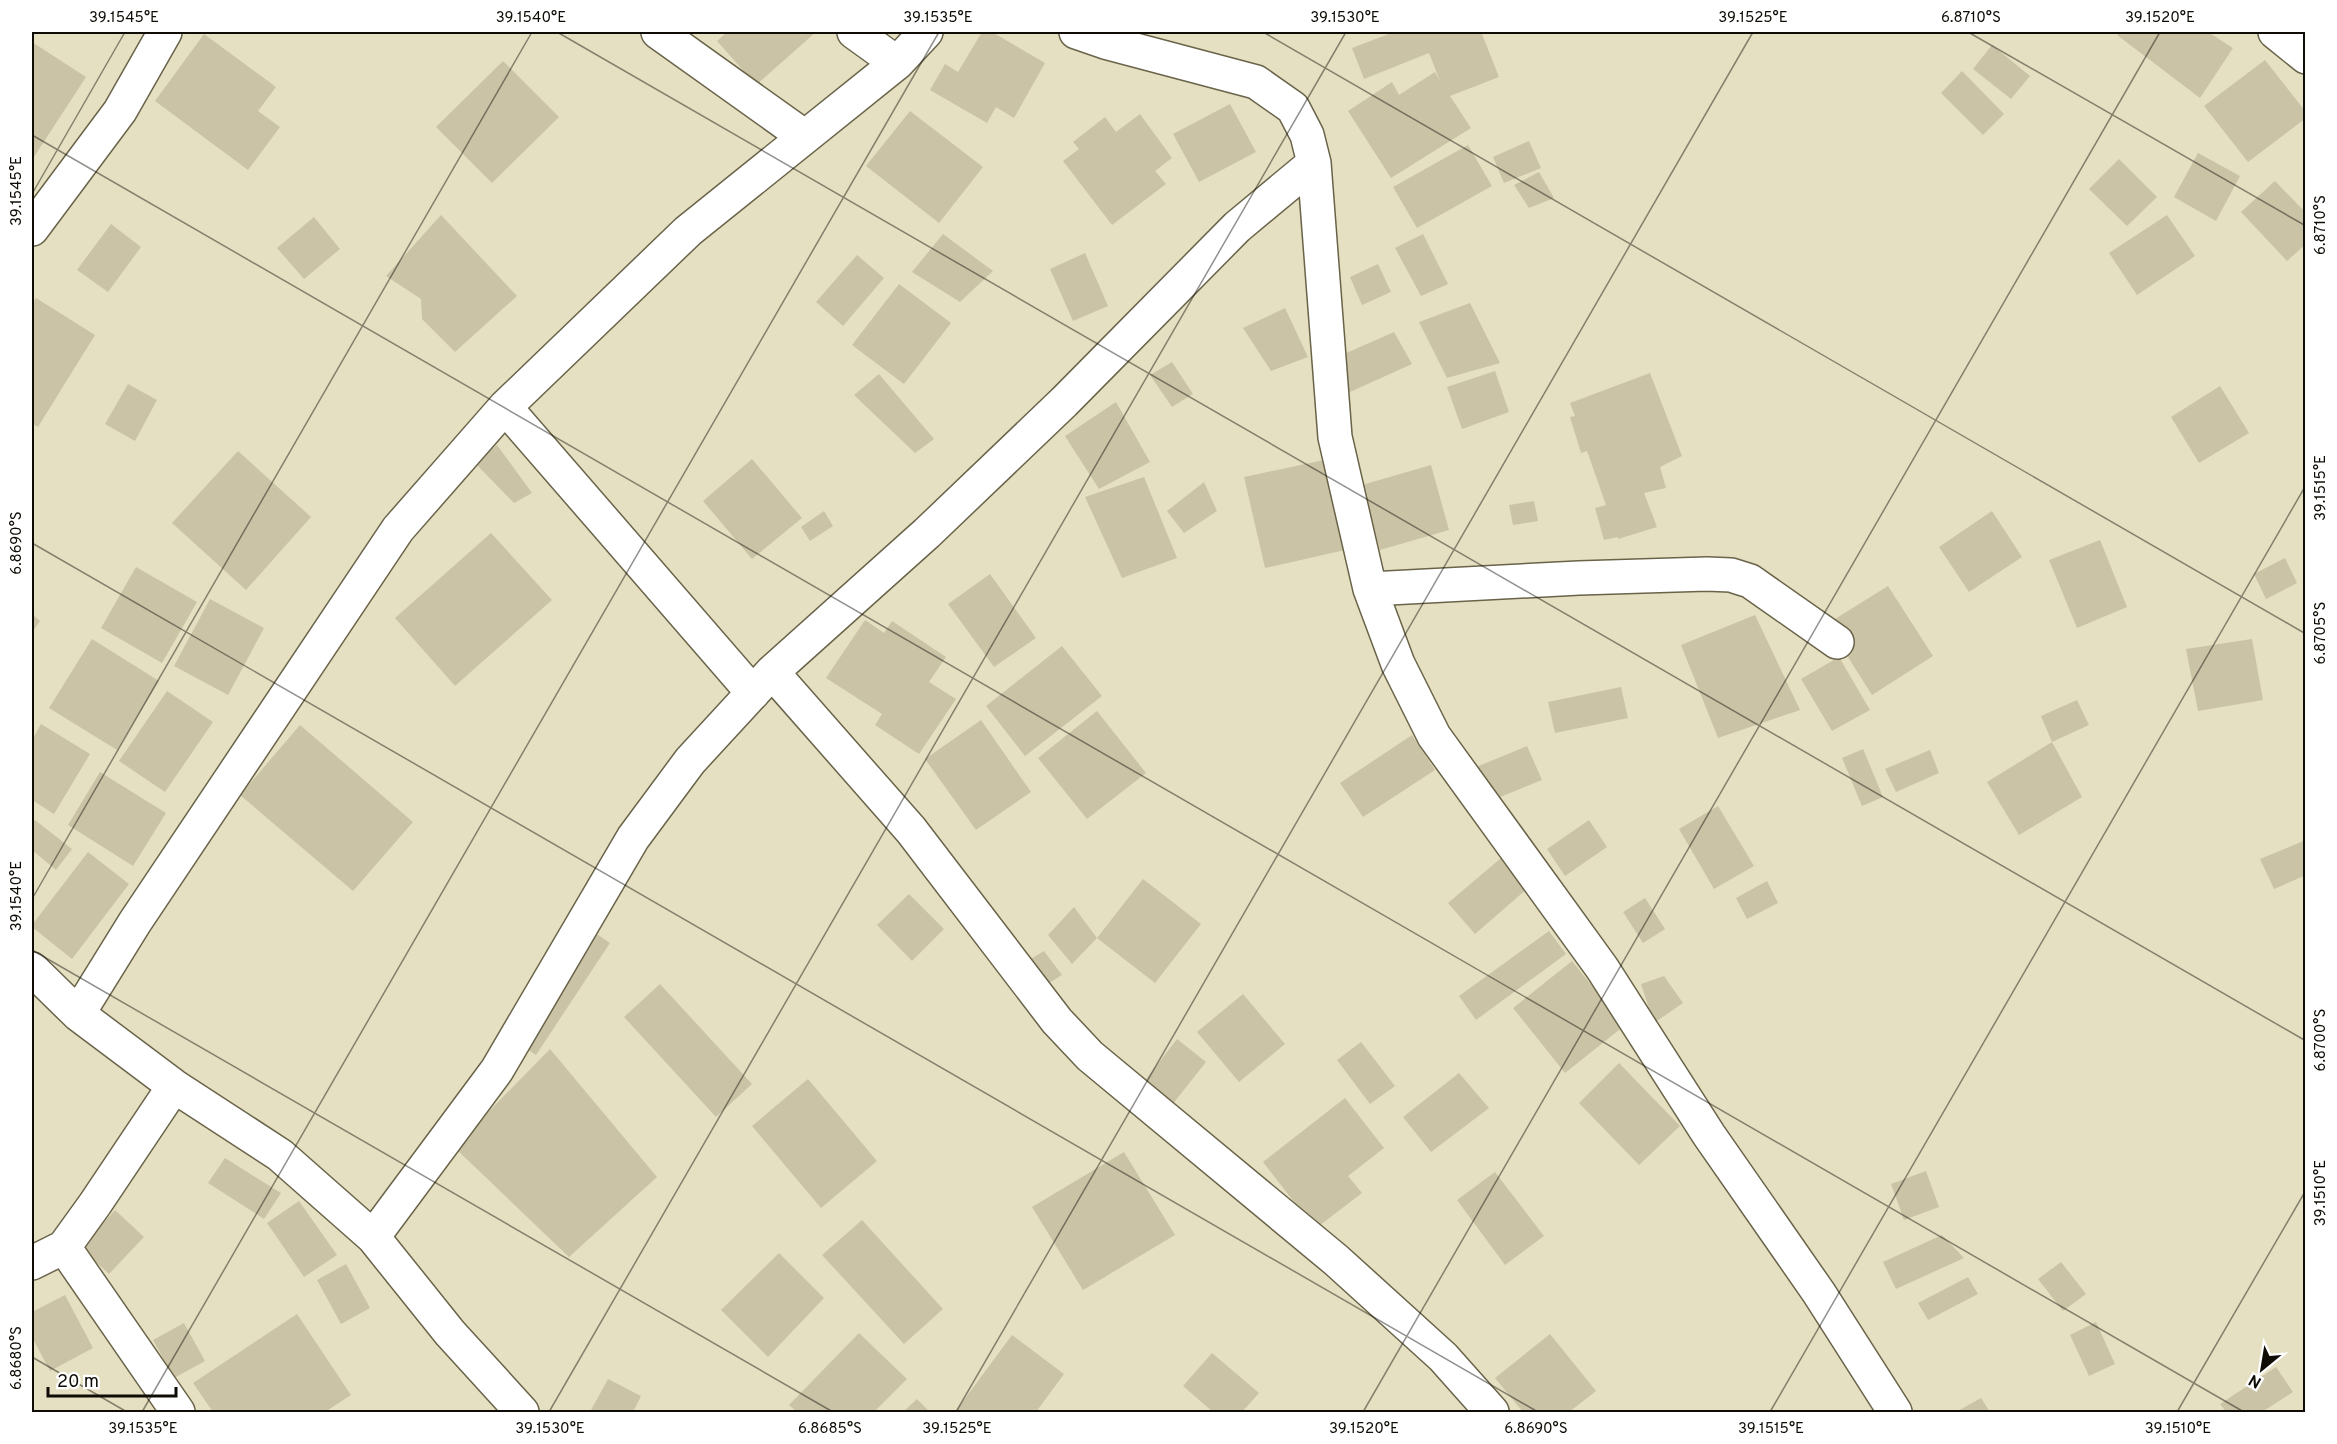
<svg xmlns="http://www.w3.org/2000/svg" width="2337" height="1444" font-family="Overpass,sans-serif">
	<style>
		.building { fill: #cac3a6 }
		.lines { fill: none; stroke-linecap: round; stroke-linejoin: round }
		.minor-casing { stroke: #696349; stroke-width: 36 }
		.minor { stroke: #fff; stroke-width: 33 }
		.ticks { fill: none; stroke: #0e0c04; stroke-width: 1.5; stroke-opacity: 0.45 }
		.neatline { fill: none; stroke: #0e0c04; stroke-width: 2 }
		.ticks-label { font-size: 15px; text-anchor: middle; fill: #0e0c04 }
	</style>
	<rect width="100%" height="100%" fill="#e6e0c2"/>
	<path class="building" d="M 727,32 L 816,32 L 756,85 L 717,41 Z
		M 982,32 L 992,32 L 1045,63 L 1014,118 L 996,107 L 987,123 L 930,90 L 945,64 L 958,72 Z
		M 1394,32 L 1487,32 L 1482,34 L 1499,77 L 1450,96 L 1471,128 L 1391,178 L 1348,111 L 1392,82 L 1399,95 L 1435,72 L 1440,81 L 1429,53 L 1364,79 L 1352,48 Z
		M 2122,32 L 2208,32 L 2233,48 L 2200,98 L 2117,35 Z
		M 204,34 L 276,87 L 258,111 L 280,127 L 248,170 L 155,101 Z
		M 32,42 L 86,77 L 32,160 Z
		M 1992,45 L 2030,76 L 2011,99 L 1973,69 Z
		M 2265,60 L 2306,112 L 2306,118 L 2248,162 L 2204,106 Z
		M 503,61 L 559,117 L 492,183 L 436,127 Z
		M 1962,71 L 2004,114 L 1983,135 L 1941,93 Z
		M 1230,104 L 1256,152 L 1199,182 L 1173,134 Z
		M 910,111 L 983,167 L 939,223 L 866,166 Z
		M 1140,114 L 1172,158 L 1155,171 L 1166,184 L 1112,225 L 1063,161 L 1079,149 L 1073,142 L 1105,117 L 1116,132 Z
		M 1529,141 L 1541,168 L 1504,183 L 1493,157 Z
		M 1468,145 L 1492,186 L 1417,228 L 1393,187 Z
		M 2198,153 L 2240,176 L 2216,221 L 2174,197 Z
		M 2119,159 L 2157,197 L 2127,226 L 2089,189 Z
		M 1539,172 L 1554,198 L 1529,208 L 1514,185 Z
		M 2275,181 L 2306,213 L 2306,244 L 2287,261 L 2241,212 Z
		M 441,215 L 517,296 L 455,352 L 422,319 L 421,299 L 386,276 Z
		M 2167,215 L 2195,256 L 2137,295 L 2109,253 Z
		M 314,217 L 340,249 L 304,279 L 277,248 Z
		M 111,224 L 141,247 L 108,292 L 77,270 Z
		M 943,234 L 993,271 L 960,302 L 912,272 Z
		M 1423,234 L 1448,284 L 1421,296 L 1395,248 Z
		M 1085,253 L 1108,306 L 1073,321 L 1050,269 Z
		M 857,255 L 884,278 L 843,326 L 816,302 Z
		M 1378,264 L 1391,292 L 1362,305 L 1350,277 Z
		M 899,284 L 951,323 L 904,384 L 852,345 Z
		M 36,298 L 95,335 L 38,427 L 32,423 L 32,305 Z
		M 1470,303 L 1500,363 L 1447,378 L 1419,322 Z
		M 1285,308 L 1308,357 L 1271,371 L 1243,328 Z
		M 1394,332 L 1412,364 L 1350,392 L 1335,358 Z
		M 1172,362 L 1193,394 L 1172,407 L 1150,375 Z
		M 1495,371 L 1509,412 L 1462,429 L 1447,387 Z
		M 1650,373 L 1682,456 L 1660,467 L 1666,488 L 1644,493 L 1657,527 L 1618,539 L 1618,537 L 1604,540 L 1595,508 L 1606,505 L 1587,451 L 1581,453 L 1570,417 L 1575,416 L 1570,403 Z
		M 879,374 L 934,439 L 915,453 L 854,395 Z
		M 128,384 L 157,400 L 135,441 L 105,424 Z
		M 2220,386 L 2249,433 L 2199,463 L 2171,417 Z
		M 1116,402 L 1150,462 L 1099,489 L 1065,436 Z
		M 497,445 L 532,493 L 514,503 L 475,463 Z
		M 238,451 L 311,517 L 246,590 L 172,523 Z
		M 752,459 L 802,518 L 752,559 L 703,501 Z
		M 1324,460 L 1345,550 L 1265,568 L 1244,477 Z
		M 1431,465 L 1449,530 L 1380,550 L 1362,485 Z
		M 1144,477 L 1177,558 L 1122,578 L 1085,497 Z
		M 1204,482 L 1217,511 L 1184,533 L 1167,511 Z
		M 1534,501 L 1538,521 L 1513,525 L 1509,505 Z
		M 824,511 L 833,526 L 810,541 L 801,527 Z
		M 1992,511 L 2022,557 L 1969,592 L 1939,547 Z
		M 491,533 L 552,600 L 455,686 L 395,618 Z
		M 2100,540 L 2127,607 L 2077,628 L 2049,560 Z
		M 2285,558 L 2297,583 L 2266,599 L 2254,574 Z
		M 136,567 L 197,602 L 162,663 L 101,628 Z
		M 990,574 L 1036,638 L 994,667 L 948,604 Z
		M 1888,586 L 1933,656 L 1872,695 L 1827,624 Z
		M 210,599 L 264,628 L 228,695 L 174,666 Z
		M 32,614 L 40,621 L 32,632 Z
		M 1755,615 L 1800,710 L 1718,738 L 1681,645 Z
		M 865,620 L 884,633 L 892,621 L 946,657 L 929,682 L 956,699 L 919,754 L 875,725 L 882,714 L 826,678 Z
		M 92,639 L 159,681 L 117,750 L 49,708 Z
		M 2252,639 L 2263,700 L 2198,711 L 2186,649 Z
		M 1062,646 L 1102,696 L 1025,756 L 986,706 Z
		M 1839,657 L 1870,710 L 1832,731 L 1801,679 Z
		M 1621,687 L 1628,718 L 1555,733 L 1548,702 Z
		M 167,691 L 213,722 L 165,792 L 119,761 Z
		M 2077,700 L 2089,725 L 2052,742 L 2082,797 L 2019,835 L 1987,782 L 2052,742 L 2041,716 Z
		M 1097,711 L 1146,773 L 1087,819 L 1038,758 Z
		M 981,720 L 1031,792 L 976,830 L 925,759 Z
		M 41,724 L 90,754 L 54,814 L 32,800 L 32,740 Z
		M 300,725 L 413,822 L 353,891 L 240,795 Z
		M 1412,735 L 1435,770 L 1363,817 L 1340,783 Z
		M 1527,746 L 1542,780 L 1488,802 L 1474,768 Z
		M 1863,749 L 1883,797 L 1862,806 L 1842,758 Z
		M 1930,750 L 1939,773 L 1896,792 L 1885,769 Z
		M 100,772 L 166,813 L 133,866 L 68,825 Z
		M 1718,806 L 1754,866 L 1714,889 L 1679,829 Z
		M 35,820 L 72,849 L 56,870 L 32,850 L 32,825 Z
		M 1589,820 L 1607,847 L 1565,876 L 1547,849 Z
		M 2306,840 L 2306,875 L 2274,889 L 2260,859 Z
		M 88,852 L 129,884 L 72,959 L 32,927 L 32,925 Z
		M 1501,858 L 1528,888 L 1475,934 L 1448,903 Z
		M 1143,879 L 1201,924 L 1155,983 L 1097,938 Z
		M 1767,881 L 1778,903 L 1747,919 L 1736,898 Z
		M 909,894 L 944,929 L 912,961 L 877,925 Z
		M 1645,898 L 1665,929 L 1643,943 L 1623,912 Z
		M 1074,907 L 1097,938 L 1072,964 L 1048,935 Z
		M 576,920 L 610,943 L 536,1055 L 502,1033 Z
		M 1549,931 L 1566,954 L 1476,1020 L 1459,996 Z
		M 1044,951 L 1062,975 L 1046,985 L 1024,963 Z
		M 1572,961 L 1624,1026 L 1565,1073 L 1513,1008 Z
		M 1664,976 L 1683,1003 L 1654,1023 L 1641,984 Z
		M 660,984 L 752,1084 L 716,1117 L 624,1017 Z
		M 1243,994 L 1285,1044 L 1239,1082 L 1197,1032 Z
		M 1177,1039 L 1206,1062 L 1172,1105 L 1143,1083 Z
		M 1361,1042 L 1395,1086 L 1370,1104 L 1337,1060 Z
		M 550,1049 L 657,1177 L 569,1257 L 454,1147 Z
		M 1619,1063 L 1680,1126 L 1639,1165 L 1579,1103 Z
		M 1459,1073 L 1489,1108 L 1431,1152 L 1403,1117 Z
		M 808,1079 L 877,1161 L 821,1208 L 752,1126 Z
		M 1345,1098 L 1384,1148 L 1348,1176 L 1362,1193 L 1315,1229 L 1263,1162 Z
		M 1124,1152 L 1175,1235 L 1083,1290 L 1032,1207 Z
		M 225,1158 L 281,1193 L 264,1219 L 208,1183 Z
		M 1926,1171 L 1939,1207 L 1904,1220 L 1891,1184 Z
		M 1495,1172 L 1544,1236 L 1505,1265 L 1457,1200 Z
		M 299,1201 L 337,1255 L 304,1277 L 267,1223 Z
		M 115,1210 L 144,1237 L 109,1274 L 81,1248 Z
		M 862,1220 L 943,1309 L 904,1344 L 822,1255 Z
		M 1942,1235 L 1964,1258 L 1896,1289 L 1883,1262 Z
		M 779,1253 L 824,1298 L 768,1357 L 721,1310 Z
		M 2061,1262 L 2086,1294 L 2063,1311 L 2038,1279 Z
		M 346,1264 L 370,1308 L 341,1324 L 317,1280 Z
		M 1968,1277 L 1978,1294 L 1928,1320 L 1918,1303 Z
		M 65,1295 L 93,1348 L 50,1371 L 32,1337 L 32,1312 Z
		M 297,1314 L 351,1395 L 325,1412 L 213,1412 L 193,1383 Z
		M 2096,1322 L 2115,1364 L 2089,1376 L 2070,1335 Z
		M 184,1323 L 205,1361 L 174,1378 L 153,1340 Z
		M 859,1333 L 907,1379 L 874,1412 L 797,1412 L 789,1405 Z
		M 1550,1334 L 1596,1391 L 1569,1412 L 1523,1412 L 1495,1378 Z
		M 1012,1335 L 1064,1374 L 1036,1412 L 955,1412 Z
		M 1212,1353 L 1259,1393 L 1242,1412 L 1213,1412 L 1183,1386 Z
		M 2276,1367 L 2293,1392 L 2262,1412 L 2226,1412 L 2220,1404 Z
		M 608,1379 L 641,1396 L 634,1410 L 638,1412 L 590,1412 Z
		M 1981,1398 L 1990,1412 L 1956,1412 Z
		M 917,1399 L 930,1412 L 903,1412 Z"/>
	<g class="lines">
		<defs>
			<path id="minor" d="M 658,32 L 805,137
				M 854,32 L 897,63
				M 1076,32 L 1105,42 L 1256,82 L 1293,108 L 1307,135 L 1314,163 L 1335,437 L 1370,589 L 1398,664 L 1434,736 L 1602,968 L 1709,1135 L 1819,1293 L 1895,1412
				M 2275,32 L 2306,57
				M 32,229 L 120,111 L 165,32
				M 505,407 L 753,693
				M 1370,589 L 1579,578 L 1707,574 L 1731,575 L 1750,581 L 1837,642
				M 772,672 L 911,830 L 1057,1021 L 1090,1056 L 1336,1260 L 1443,1357 L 1492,1412
				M 32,969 L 78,1014 L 174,1086 L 280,1155 L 373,1237 L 450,1333 L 522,1412
				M 78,1014 L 135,922 L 398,529 L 505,407 L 688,231 L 897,63 L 926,32
				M 373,1237 L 497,1070 L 633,838 L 690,761 L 772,672 L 927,533 L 1064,402 L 1237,227 L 1314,163
				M 64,1247 L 178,1412
				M 32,1263 L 64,1247 L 95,1204 L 174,1086"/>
		</defs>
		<use href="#minor" class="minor-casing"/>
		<use href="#minor" class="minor"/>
	</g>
	<path class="ticks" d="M 557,32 L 2306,1041M 1263,32 L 2306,634M 1968,32 L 2306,226M 32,135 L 2244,1412M 32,194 L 125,32M 32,543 L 1538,1412M 32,899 L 532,32M 32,950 L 833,1412M 32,1357 L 127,1412M 142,1412 L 939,32M 549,1412 L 1346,32M 956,1412 L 1753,32M 1363,1412 L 2160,32M 1770,1412 L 2306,485M 2177,1412 L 2306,1190"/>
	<rect width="2337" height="1444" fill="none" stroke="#ffffff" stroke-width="66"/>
	<g transform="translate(2262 1369) rotate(210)" stroke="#ffffff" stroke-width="4.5" paint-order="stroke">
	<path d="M0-4.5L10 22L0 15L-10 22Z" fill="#0e0c04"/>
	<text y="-9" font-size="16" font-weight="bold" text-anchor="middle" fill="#0e0c04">N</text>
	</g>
	<path d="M48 1387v9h128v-9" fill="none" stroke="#0e0c04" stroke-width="3"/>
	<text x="57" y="1387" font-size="18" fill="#0e0c04" stroke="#ffffff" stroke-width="4.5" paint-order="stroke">20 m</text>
	<rect x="33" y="33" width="2271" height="1378" class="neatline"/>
	<g class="ticks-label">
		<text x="124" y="22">39.1545°E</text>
		<text x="531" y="22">39.1540°E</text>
		<text x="938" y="22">39.1535°E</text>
		<text x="1345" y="22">39.1530°E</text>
		<text x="1753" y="22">39.1525°E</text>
		<text x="1971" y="22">6.8710°S</text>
		<text x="2160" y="22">39.1520°E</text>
		<text transform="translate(16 191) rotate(-90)" y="5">39.1545°E</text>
		<text transform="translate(2320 225) rotate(-90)" y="5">6.8710°S</text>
		<text transform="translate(2320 488) rotate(-90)" y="5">39.1515°E</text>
		<text transform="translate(16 543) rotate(-90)" y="5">6.8690°S</text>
		<text transform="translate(2320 633) rotate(-90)" y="5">6.8705°S</text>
		<text transform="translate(16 896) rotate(-90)" y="5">39.1540°E</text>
		<text transform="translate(2320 1040) rotate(-90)" y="5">6.8700°S</text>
		<text transform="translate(2320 1193) rotate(-90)" y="5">39.1510°E</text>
		<text transform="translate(16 1358) rotate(-90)" y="5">6.8680°S</text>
		<text x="143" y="1433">39.1535°E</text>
		<text x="550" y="1433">39.1530°E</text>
		<text x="830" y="1433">6.8685°S</text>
		<text x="957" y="1433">39.1525°E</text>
		<text x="1364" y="1433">39.1520°E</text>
		<text x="1536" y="1433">6.8690°S</text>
		<text x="1771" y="1433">39.1515°E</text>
		<text x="2178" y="1433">39.1510°E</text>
	</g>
</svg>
